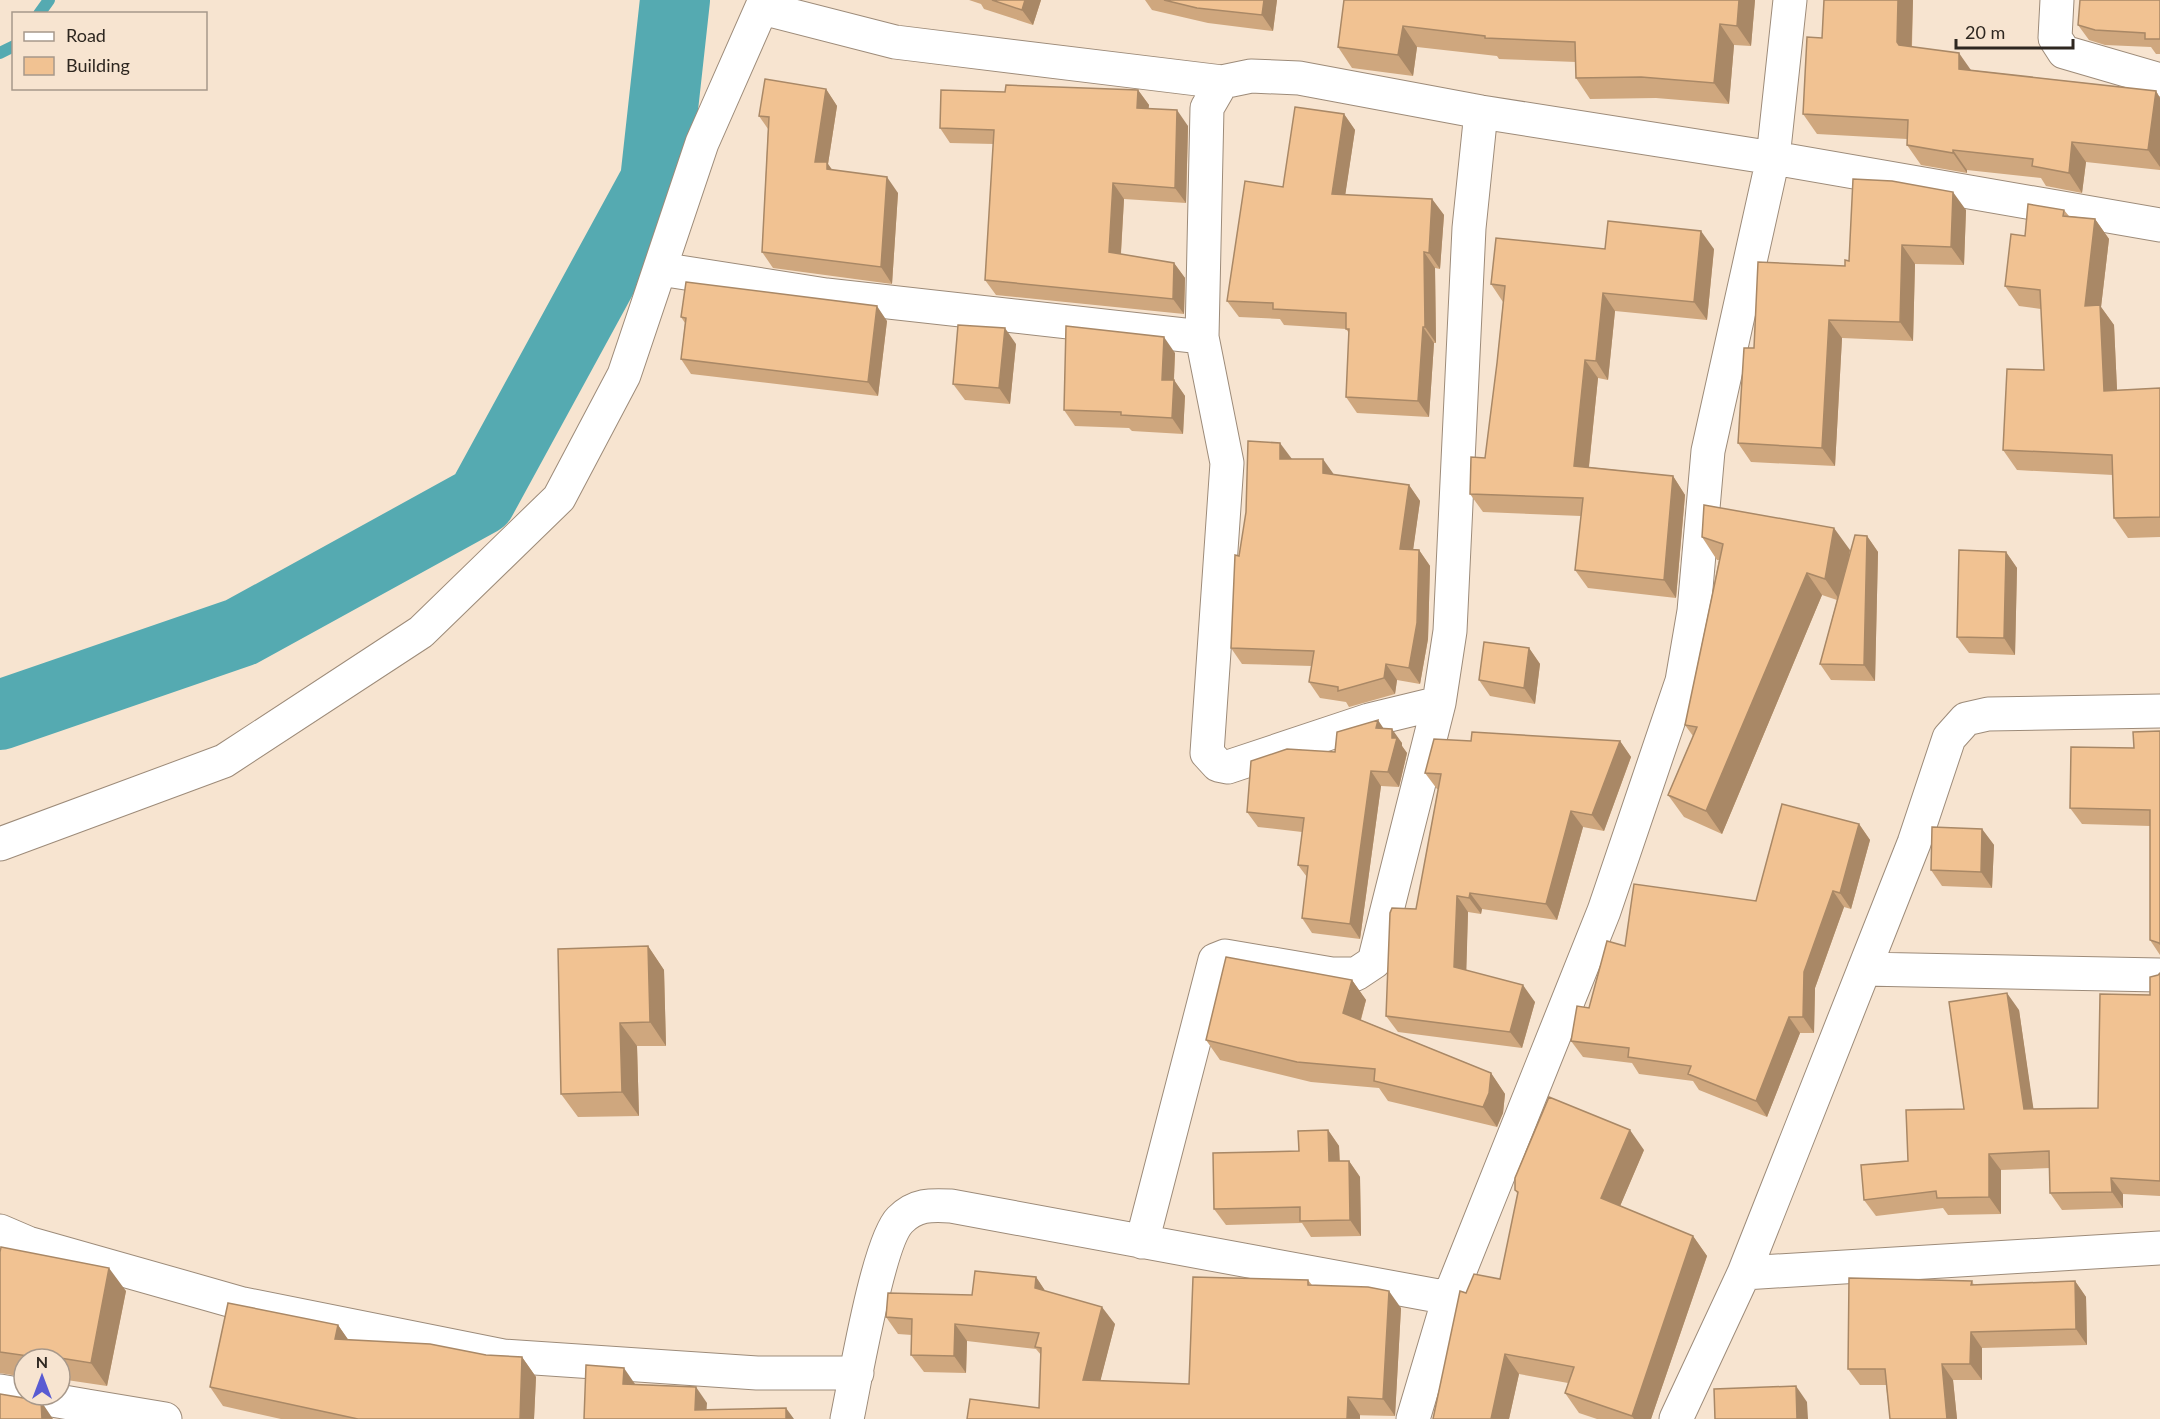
<svg xmlns="http://www.w3.org/2000/svg" width="2160" height="1419" font-family="Lato,sans-serif">
	<style>
		.lines { fill: none; stroke-linecap: round; stroke-linejoin: round }
		.stream { stroke: #55aab1; stroke-width: 12 }
		.river { stroke: #55aab1; stroke-width: 70 }
		.minor-casing { stroke: #9d8b79; stroke-width: 35 }
		.minor { stroke: #fff; stroke-width: 33 }
		.wall { fill: #cfa77e }
		.shaded-wall { fill: #a98866 }
		.building { fill: #f1c292; stroke: #a98866; stroke-width: 1.5 }
	</style>
	<rect width="100%" height="100%" fill="#f7e4d0"/>
	<g class="lines">
		<path class="stream" d="M 39,14 L 49,0
			M 0,53 L 14,46"/>
		<path class="river" d="M 0,715 L 241,632 L 481,500 L 655,181 L 675,0"/>
		<defs>
			<path id="minor" d="M 2057,0 L 2055,38 L 2064,52 L 2160,80
				M 762,8 L 895,42 L 1222,82
				M 660,269 L 826,295 L 1202,337
				M 1439,703 L 1450,631 L 1469,228 L 1481,112
				M 0,844 L 224,761 L 421,632 L 559,498 L 624,375 L 702,143 L 765,0
				M 1864,969 L 2160,975
				M 0,1231 L 28,1243 L 243,1304 L 503,1356 L 757,1373 L 857,1373
				M 1142,1242 L 1215,960 L 1225,956 L 1332,974 L 1356,974 L 1374,962 L 1439,703 L 1369,720 L 1228,767 L 1218,765 L 1207,753 L 1227,463 L 1202,337 L 1207,108 L 1222,82 L 1251,76 L 1299,78 L 1481,112 L 1773,158 L 2160,225
				M 1744,1273 L 2160,1248
				M 0,1391 L 87,1406
				M 85,1419 L 87,1406 L 165,1419
				M 847,1419 C 855,1381 878,1242 900,1220 C 916,1204 931,1205 951,1206 L 1449,1298 L 1604,911 L 1682,681 L 1694,611 L 1708,451 L 1773,158 L 1790,0
				M 1413,1419 L 1449,1298
				M 1676,1419 L 1744,1273 L 1914,843 L 1949,738 L 1966,719 L 1988,714 L 2160,711"/>
		</defs>
		<use href="#minor" class="minor-casing"/>
		<use href="#minor" class="minor"/>
	</g>
	<path class="wall" d="M 969,0 L 1041,0 L 1033,25 L 984,9 L 981,4 Z
		M 1145,0 L 1277,0 L 1273,31 L 1208,23 L 1152,10 Z
		M 1344,0 L 1755,0 L 1751,46 L 1734,45 L 1729,104 L 1656,98 L 1590,99 L 1576,78 L 1576,62 L 1499,59 L 1497,56 L 1417,47 L 1413,76 L 1352,68 L 1338,47 Z
		M 1824,0 L 1913,0 L 1912,47 L 1971,70 L 2156,91 L 2160,98 L 2160,170 L 2086,162 L 2082,193 L 2046,186 L 2041,178 L 1967,170 L 1967,173 L 1921,165 L 1907,145 L 1907,139 L 1817,134 L 1803,114 L 1822,38 Z
		M 2160,0 L 2160,54 L 2156,54 L 2151,47 L 2105,45 L 2089,40 L 2078,25 Z
		M 826,89 L 837,106 L 828,164 L 832,170 L 898,193 L 892,284 L 773,268 L 762,252 L 768,129 L 759,116 Z
		M 1138,90 L 1149,105 L 1148,109 L 1188,126 L 1186,203 L 1124,199 L 1121,254 L 1174,263 L 1185,278 L 1184,314 L 996,295 L 985,280 L 994,144 L 950,143 L 940,128 Z
		M 1344,114 L 1355,130 L 1345,195 L 1432,199 L 1444,215 L 1440,269 L 1435,268 L 1436,343 L 1434,343 L 1429,417 L 1357,413 L 1346,397 L 1349,333 L 1346,329 L 1284,325 L 1280,319 L 1239,317 L 1227,301 L 1283,187 Z
		M 1966,210 L 1964,265 L 1915,264 L 1913,341 L 1842,338 L 1835,466 L 1751,462 L 1738,443 L 1754,348 L 1845,266 L 1849,261 Z
		M 2064,210 L 2069,216 L 2095,219 L 2109,239 L 2101,307 L 2114,325 L 2117,390 L 2160,388 L 2160,537 L 2128,538 L 2114,518 L 2113,475 L 2017,470 L 2003,450 L 2044,370 L 2041,309 L 2019,306 L 2005,286 L 2025,236 Z
		M 1605,249 L 1714,249 L 1707,320 L 1615,311 L 1608,380 L 1598,378 L 1589,467 L 1673,476 L 1685,495 L 1676,598 L 1588,588 L 1575,570 L 1581,516 L 1483,512 L 1470,494 L 1485,458 L 1497,363 L 1503,302 L 1491,284 Z
		M 681,317 L 887,321 L 878,396 L 691,374 L 681,359 L 685,323 Z
		M 1016,344 L 1010,404 L 965,400 L 953,384 Z
		M 1175,353 L 1174,380 L 1185,396 L 1183,434 L 1132,431 L 1129,428 L 1075,426 L 1064,410 Z
		M 1292,459 L 1334,475 L 1409,485 L 1420,501 L 1413,549 L 1419,550 L 1430,566 L 1428,639 L 1420,684 L 1397,680 L 1395,694 L 1349,707 L 1346,702 L 1320,698 L 1309,682 L 1312,666 L 1242,664 L 1231,648 L 1239,556 Z
		M 1867,536 L 1878,552 L 1875,681 L 1831,680 L 1820,664 L 1837,600 L 1822,595 L 1722,834 L 1684,817 L 1668,795 L 1693,736 L 1685,725 L 1719,560 L 1717,560 L 1702,537 L 1850,550 L 1848,561 Z
		M 2006,552 L 2017,568 L 2015,655 L 1969,653 L 1957,637 Z
		M 1529,648 L 1540,664 L 1535,704 L 1490,696 L 1479,680 Z
		M 1383,728 L 1402,743 L 1402,746 L 1407,753 L 1399,787 L 1381,786 L 1360,939 L 1312,933 L 1302,918 L 1307,877 L 1298,865 L 1302,832 L 1258,827 L 1247,812 L 1335,752 Z
		M 2160,731 L 2160,955 L 2150,940 L 2150,826 L 2082,824 L 2070,808 L 2134,748 Z
		M 1471,741 L 1620,741 L 1631,757 L 1604,831 L 1583,827 L 1557,920 L 1482,909 L 1481,914 L 1468,912 L 1466,970 L 1535,1002 L 1522,1048 L 1398,1032 L 1386,1016 L 1416,909 L 1438,789 L 1437,789 L 1425,773 Z
		M 1859,824 L 1870,840 L 1851,909 L 1844,907 L 1815,988 L 1814,1033 L 1800,1033 L 1767,1117 L 1699,1090 L 1693,1081 L 1639,1074 L 1632,1063 L 1583,1057 L 1571,1041 L 1625,946 L 1756,901 Z
		M 1982,829 L 1994,845 L 1992,888 L 1942,886 L 1931,870 Z
		M 648,946 L 664,970 L 666,1046 L 637,1046 L 639,1116 L 578,1117 L 561,1094 Z
		M 2160,973 L 2160,1196 L 2123,1194 L 2123,1208 L 2062,1210 L 2050,1193 L 2050,1168 L 2001,1170 L 2001,1214 L 1948,1215 L 1943,1208 L 1876,1216 L 1864,1200 L 1908,1161 L 1964,1109 L 2019,1010 L 2033,1109 L 2098,1108 L 2150,995 L 2158,975 Z
		M 1352,980 L 1366,1000 L 1361,1020 L 1491,1073 L 1505,1094 L 1503,1113 L 1497,1127 L 1388,1101 L 1379,1088 L 1311,1082 L 1220,1060 L 1206,1040 Z
		M 1328,1130 L 1339,1146 L 1340,1161 L 1349,1161 L 1360,1177 L 1361,1236 L 1311,1237 L 1302,1223 L 1226,1225 L 1214,1209 Z
		M 1644,1150 L 1620,1206 L 1693,1236 L 1707,1256 L 1651,1419 L 1597,1419 L 1579,1413 L 1565,1393 L 1568,1383 L 1519,1374 L 1509,1419 L 1433,1419 L 1466,1293 L 1500,1279 L 1518,1195 L 1515,1190 Z
		M 0,1252 L 126,1291 L 107,1386 L 60,1379 L 60,1359 L 24,1359 L 24,1377 L 0,1373 Z
		M 1036,1277 L 1045,1291 L 1115,1324 L 1100,1381 L 1189,1384 L 1308,1280 L 1312,1285 L 1401,1308 L 1395,1416 L 1039,1408 L 1041,1355 L 1036,1349 L 967,1341 L 966,1373 L 924,1372 L 911,1355 L 912,1335 L 898,1334 L 886,1317 L 972,1295 Z
		M 1972,1281 L 1974,1285 L 2075,1281 L 2086,1297 L 2087,1345 L 1982,1348 L 1982,1380 L 1953,1380 L 1957,1419 L 1890,1419 L 1886,1385 L 1860,1385 L 1848,1369 Z
		M 338,1325 L 348,1340 L 486,1355 L 522,1357 L 536,1377 L 534,1419 L 281,1419 L 223,1406 L 210,1387 Z"/>
	<path class="shaded-wall" d="M 1025,0 L 1041,0 L 1033,25 L 1022,10 Z
		M 1264,0 L 1277,0 L 1273,31 L 1262,15 Z
		M 1739,0 L 1755,0 L 1751,46 L 1737,26 Z
		M 1898,0 L 1913,0 L 1911,62 L 1897,42 Z
		M 1720,24 L 1734,45 L 1729,104 L 1714,83 Z
		M 1403,26 L 1417,47 L 1413,76 L 1398,55 Z
		M 1959,53 L 1973,73 L 1959,69 Z
		M 826,89 L 837,106 L 828,164 L 838,178 L 815,162 Z
		M 1138,90 L 1149,105 L 1147,123 L 1137,108 Z
		M 2156,91 L 2160,98 L 2160,167 L 2148,150 Z
		M 1177,110 L 1188,126 L 1186,203 L 1175,188 Z
		M 1344,114 L 1355,130 L 1343,210 L 1332,194 Z
		M 2072,142 L 2086,162 L 2082,193 L 2069,173 Z
		M 1953,150 L 1967,170 L 1967,173 L 1953,153 Z
		M 887,177 L 898,193 L 892,284 L 881,267 Z
		M 1113,183 L 1124,199 L 1120,267 L 1109,252 Z
		M 1953,192 L 1966,210 L 1964,265 L 1951,247 Z
		M 1432,199 L 1444,215 L 1440,269 L 1429,253 Z
		M 2095,219 L 2109,239 L 2101,307 L 2114,325 L 2118,411 L 2104,391 L 2085,306 Z
		M 1701,231 L 1714,249 L 1707,320 L 1694,302 Z
		M 1902,245 L 1915,264 L 1913,341 L 1900,322 Z
		M 1424,252 L 1435,268 L 1436,343 L 1425,327 Z
		M 1174,263 L 1185,278 L 1184,314 L 1173,299 Z
		M 1603,293 L 1615,311 L 1608,380 L 1596,361 Z
		M 877,306 L 887,321 L 878,396 L 868,382 Z
		M 1829,320 L 1842,338 L 1835,466 L 1822,448 Z
		M 1423,327 L 1434,343 L 1429,417 L 1418,401 Z
		M 1005,328 L 1016,344 L 1010,404 L 999,388 Z
		M 1164,337 L 1175,353 L 1173,396 L 1162,380 Z
		M 1585,360 L 1598,378 L 1587,484 L 1574,466 Z
		M 1174,380 L 1185,396 L 1183,434 L 1172,418 Z
		M 1280,443 L 1292,459 L 1280,459 Z
		M 1323,459 L 1335,476 L 1323,473 Z
		M 1673,476 L 1685,495 L 1676,598 L 1664,580 Z
		M 1409,485 L 1420,501 L 1411,565 L 1400,549 Z
		M 1834,528 L 1850,550 L 1841,602 L 1825,579 Z
		M 1867,536 L 1878,552 L 1875,681 L 1864,665 Z
		M 1419,550 L 1430,566 L 1428,639 L 1420,684 L 1409,668 Z
		M 2006,552 L 2017,568 L 2015,655 L 2004,638 Z
		M 1807,573 L 1822,595 L 1722,834 L 1706,811 Z
		M 1529,648 L 1540,664 L 1535,704 L 1524,688 Z
		M 1386,664 L 1397,680 L 1395,694 L 1384,678 Z
		M 1378,720 L 1388,735 L 1376,728 Z
		M 1392,729 L 1402,743 L 1402,746 L 1407,753 L 1399,787 L 1388,772 Z
		M 1620,741 L 1631,757 L 1604,831 L 1592,815 Z
		M 1371,771 L 1381,786 L 1360,939 L 1350,924 Z
		M 1571,811 L 1583,827 L 1557,920 L 1546,904 Z
		M 1859,824 L 1870,840 L 1851,909 L 1840,893 Z
		M 1982,829 L 1994,845 L 1992,888 L 1981,872 Z
		M 1833,891 L 1844,907 L 1815,988 L 1814,1033 L 1803,1017 L 1804,972 Z
		M 1470,893 L 1482,909 L 1481,914 L 1469,898 Z
		M 1457,896 L 1468,912 L 1466,983 L 1454,967 Z
		M 648,946 L 664,970 L 666,1046 L 650,1022 Z
		M 1352,980 L 1366,1000 L 1357,1033 L 1343,1013 Z
		M 1523,985 L 1535,1002 L 1522,1048 L 1510,1032 Z
		M 2007,993 L 2019,1010 L 2036,1126 L 2024,1109 Z
		M 1789,1017 L 1800,1033 L 1767,1117 L 1756,1101 Z
		M 620,1023 L 637,1046 L 639,1116 L 622,1092 Z
		M 1491,1073 L 1505,1094 L 1503,1113 L 1497,1127 L 1483,1107 Z
		M 1328,1130 L 1339,1146 L 1340,1177 L 1329,1161 Z
		M 1630,1130 L 1644,1150 L 1615,1218 L 1601,1198 Z
		M 1989,1154 L 2001,1170 L 2001,1214 L 1989,1197 Z
		M 1349,1161 L 1360,1177 L 1361,1236 L 1350,1220 Z
		M 2111,1178 L 2123,1194 L 2123,1208 L 2112,1192 Z
		M 1693,1236 L 1707,1256 L 1651,1419 L 1634,1419 L 1632,1416 Z
		M 109,1268 L 126,1291 L 107,1386 L 91,1363 Z
		M 1036,1277 L 1048,1295 L 1035,1288 Z
		M 2075,1281 L 2086,1297 L 2087,1345 L 2076,1329 Z
		M 1389,1291 L 1401,1308 L 1395,1416 L 1383,1399 Z
		M 1102,1307 L 1115,1324 L 1096,1398 L 1083,1380 Z
		M 955,1324 L 967,1341 L 966,1373 L 954,1356 Z
		M 338,1325 L 352,1345 L 335,1339 Z
		M 1971,1332 L 1982,1348 L 1982,1380 L 1970,1364 Z
		M 1505,1354 L 1519,1374 L 1509,1419 L 1491,1419 Z
		M 522,1357 L 536,1377 L 534,1419 L 520,1419 Z
		M 1942,1364 L 1953,1380 L 1957,1419 L 1947,1419 Z
		M 624,1368 L 635,1384 L 635,1400 L 623,1384 Z
		M 1796,1386 L 1807,1402 L 1808,1419 L 1797,1419 Z
		M 696,1387 L 707,1403 L 706,1419 L 695,1410 Z
		M 1348,1397 L 1360,1415 L 1360,1419 L 1347,1419 Z
		M 41,1401 L 53,1419 L 42,1419 Z
		M 786,1408 L 794,1419 L 786,1419 Z"/>
	<path class="building" d="M 992,0 L 1025,0 L 1022,10 Z
		M 1164,0 L 1264,0 L 1262,15 L 1197,8 Z
		M 1344,0 L 1739,0 L 1737,26 L 1720,24 L 1714,83 L 1641,77 L 1576,78 L 1575,42 L 1485,38 L 1485,36 L 1403,26 L 1398,55 L 1338,47 Z
		M 1824,0 L 1898,0 L 1897,42 L 1899,45 L 1959,53 L 1959,69 L 2156,91 L 2148,150 L 2072,142 L 2069,173 L 2032,166 L 2033,159 L 1953,150 L 1953,153 L 1907,145 L 1908,120 L 1803,114 L 1807,37 L 1822,38 Z
		M 2080,0 L 2160,0 L 2160,39 L 2145,39 L 2145,33 L 2095,30 L 2078,25 Z
		M 765,79 L 826,89 L 815,162 L 827,162 L 827,169 L 887,177 L 881,267 L 762,252 L 769,117 L 759,116 Z
		M 1006,85 L 1138,90 L 1137,108 L 1177,110 L 1175,188 L 1113,183 L 1109,252 L 1174,263 L 1173,299 L 985,280 L 994,130 L 940,128 L 941,90 L 1005,92 Z
		M 1295,107 L 1344,114 L 1332,194 L 1432,199 L 1429,253 L 1424,252 L 1425,327 L 1423,327 L 1418,401 L 1346,397 L 1349,329 L 1346,329 L 1346,313 L 1273,309 L 1273,303 L 1227,301 L 1245,181 L 1283,187 Z
		M 1853,179 L 1892,181 L 1953,192 L 1951,247 L 1902,245 L 1900,322 L 1829,320 L 1822,448 L 1738,443 L 1744,348 L 1754,348 L 1758,262 L 1845,266 L 1845,260 L 1849,261 Z
		M 2028,204 L 2064,210 L 2063,216 L 2095,219 L 2085,306 L 2100,305 L 2104,391 L 2160,388 L 2160,517 L 2114,518 L 2112,455 L 2003,450 L 2007,369 L 2044,370 L 2040,290 L 2005,286 L 2011,234 L 2025,236 Z
		M 1608,221 L 1701,231 L 1694,302 L 1603,293 L 1596,361 L 1585,360 L 1574,466 L 1673,476 L 1664,580 L 1575,570 L 1583,498 L 1470,494 L 1471,457 L 1485,458 L 1497,363 L 1505,286 L 1491,284 L 1496,238 L 1605,249 Z
		M 686,282 L 877,306 L 868,382 L 681,359 L 686,318 L 681,317 Z
		M 958,325 L 1005,328 L 999,388 L 953,384 Z
		M 1066,326 L 1164,337 L 1162,380 L 1174,380 L 1172,418 L 1121,415 L 1121,412 L 1064,410 Z
		M 1248,441 L 1280,443 L 1280,459 L 1323,459 L 1323,473 L 1409,485 L 1400,549 L 1419,550 L 1417,623 L 1409,668 L 1386,664 L 1384,678 L 1338,691 L 1338,687 L 1309,682 L 1314,651 L 1231,648 L 1235,555 L 1239,556 L 1246,512 Z
		M 1704,505 L 1834,528 L 1825,579 L 1807,573 L 1706,811 L 1668,795 L 1697,727 L 1685,725 L 1723,544 L 1702,537 Z
		M 1855,535 L 1867,536 L 1864,665 L 1820,664 Z
		M 1959,550 L 2006,552 L 2004,638 L 1957,637 Z
		M 1484,642 L 1529,648 L 1524,688 L 1479,680 Z
		M 1378,720 L 1376,728 L 1392,729 L 1392,738 L 1397,738 L 1388,772 L 1371,771 L 1350,924 L 1302,918 L 1308,866 L 1298,865 L 1304,818 L 1247,812 L 1251,761 L 1287,749 L 1335,752 L 1337,732 Z
		M 2160,731 L 2160,944 L 2159,943 L 2150,940 L 2150,810 L 2070,808 L 2071,747 L 2134,748 L 2133,732 Z
		M 1472,732 L 1620,741 L 1592,815 L 1571,811 L 1546,904 L 1470,893 L 1469,898 L 1457,896 L 1454,967 L 1523,985 L 1510,1032 L 1386,1016 L 1390,913 L 1392,908 L 1416,909 L 1441,774 L 1425,773 L 1434,739 L 1471,741 Z
		M 1782,804 L 1859,824 L 1840,893 L 1833,891 L 1804,972 L 1803,1017 L 1789,1017 L 1756,1101 L 1688,1074 L 1691,1066 L 1628,1057 L 1629,1048 L 1571,1041 L 1577,1006 L 1589,1008 L 1607,941 L 1625,946 L 1634,884 L 1756,901 Z
		M 1932,827 L 1982,829 L 1981,872 L 1931,870 Z
		M 648,946 L 650,1022 L 620,1023 L 622,1092 L 561,1094 L 558,949 Z
		M 1226,957 L 1352,980 L 1343,1013 L 1491,1073 L 1489,1093 L 1483,1107 L 1374,1081 L 1375,1069 L 1297,1062 L 1206,1040 Z
		M 2160,973 L 2160,1181 L 2111,1178 L 2112,1192 L 2050,1193 L 2049,1151 L 1989,1154 L 1989,1197 L 1937,1198 L 1936,1191 L 1864,1200 L 1861,1165 L 1908,1161 L 1906,1110 L 1964,1109 L 1949,1002 L 2007,993 L 2024,1109 L 2098,1108 L 2100,994 L 2150,995 L 2150,977 L 2158,975 Z
		M 1549,1097 L 1630,1130 L 1601,1198 L 1693,1236 L 1632,1416 L 1565,1393 L 1574,1367 L 1505,1354 L 1491,1419 L 1433,1419 L 1460,1291 L 1466,1293 L 1474,1274 L 1500,1279 L 1518,1192 L 1515,1190 L 1515,1178 Z
		M 1328,1130 L 1329,1161 L 1349,1161 L 1350,1220 L 1300,1221 L 1300,1207 L 1214,1209 L 1213,1153 L 1299,1151 L 1298,1131 Z
		M 1,1247 L 109,1268 L 91,1363 L 35,1354 L 35,1357 L 0,1352 L 0,1252 Z
		M 975,1271 L 1036,1277 L 1035,1288 L 1102,1307 L 1083,1380 L 1189,1384 L 1193,1277 L 1308,1280 L 1308,1285 L 1368,1287 L 1389,1291 L 1383,1399 L 1348,1397 L 1347,1419 L 967,1419 L 970,1399 L 1039,1408 L 1041,1348 L 1035,1347 L 1039,1333 L 955,1324 L 954,1356 L 911,1355 L 912,1319 L 886,1317 L 888,1293 L 972,1295 Z
		M 1849,1278 L 1972,1281 L 1971,1285 L 2075,1281 L 2076,1329 L 1971,1332 L 1970,1364 L 1942,1364 L 1947,1419 L 1890,1419 L 1885,1369 L 1848,1369 Z
		M 228,1303 L 338,1325 L 335,1339 L 430,1344 L 486,1355 L 522,1357 L 520,1419 L 358,1419 L 210,1387 Z
		M 586,1365 L 624,1368 L 623,1384 L 696,1387 L 695,1410 L 786,1408 L 786,1419 L 584,1419 Z
		M 1796,1386 L 1797,1419 L 1715,1419 L 1714,1389 Z
		M 0,1394 L 41,1401 L 42,1419 L 0,1419 Z"/>
	<rect x="12" y="12" width="195" height="78" fill="#f7e4d0" stroke="#a7988a" stroke-width="1.5"/>
	<rect x="24" y="32" width="30" height="9" fill="#ffffff" stroke="#a7988a" stroke-width="1.5"/>
	<text x="66" y="42" font-size="18" fill="#2e2720">Road</text>
	<rect x="24" y="57" width="30" height="18" fill="#f1c292" stroke="#a7988a" stroke-width="1.5"/>
	<text x="66" y="72" font-size="18" fill="#2e2720">Building</text>
	<g transform="translate(42 1377)"><circle r="28" fill="#f7e4d0" stroke="#a7988a" stroke-width="1.5"/>
	<path d="M0-4.5L10 22L0 15L-10 22Z" fill="#595bd2"/>
	<text y="-9" font-size="16" font-weight="bold" text-anchor="middle" fill="#2e2720">N</text>
	</g>
	<path d="M1956 39v9h117v-9" fill="none" stroke="#2e2720" stroke-width="3"/>
	<text x="1965" y="39" font-size="18" fill="#2e2720" stroke="#f7e4d0" stroke-width="4.5" paint-order="stroke">20 m</text>
</svg>
